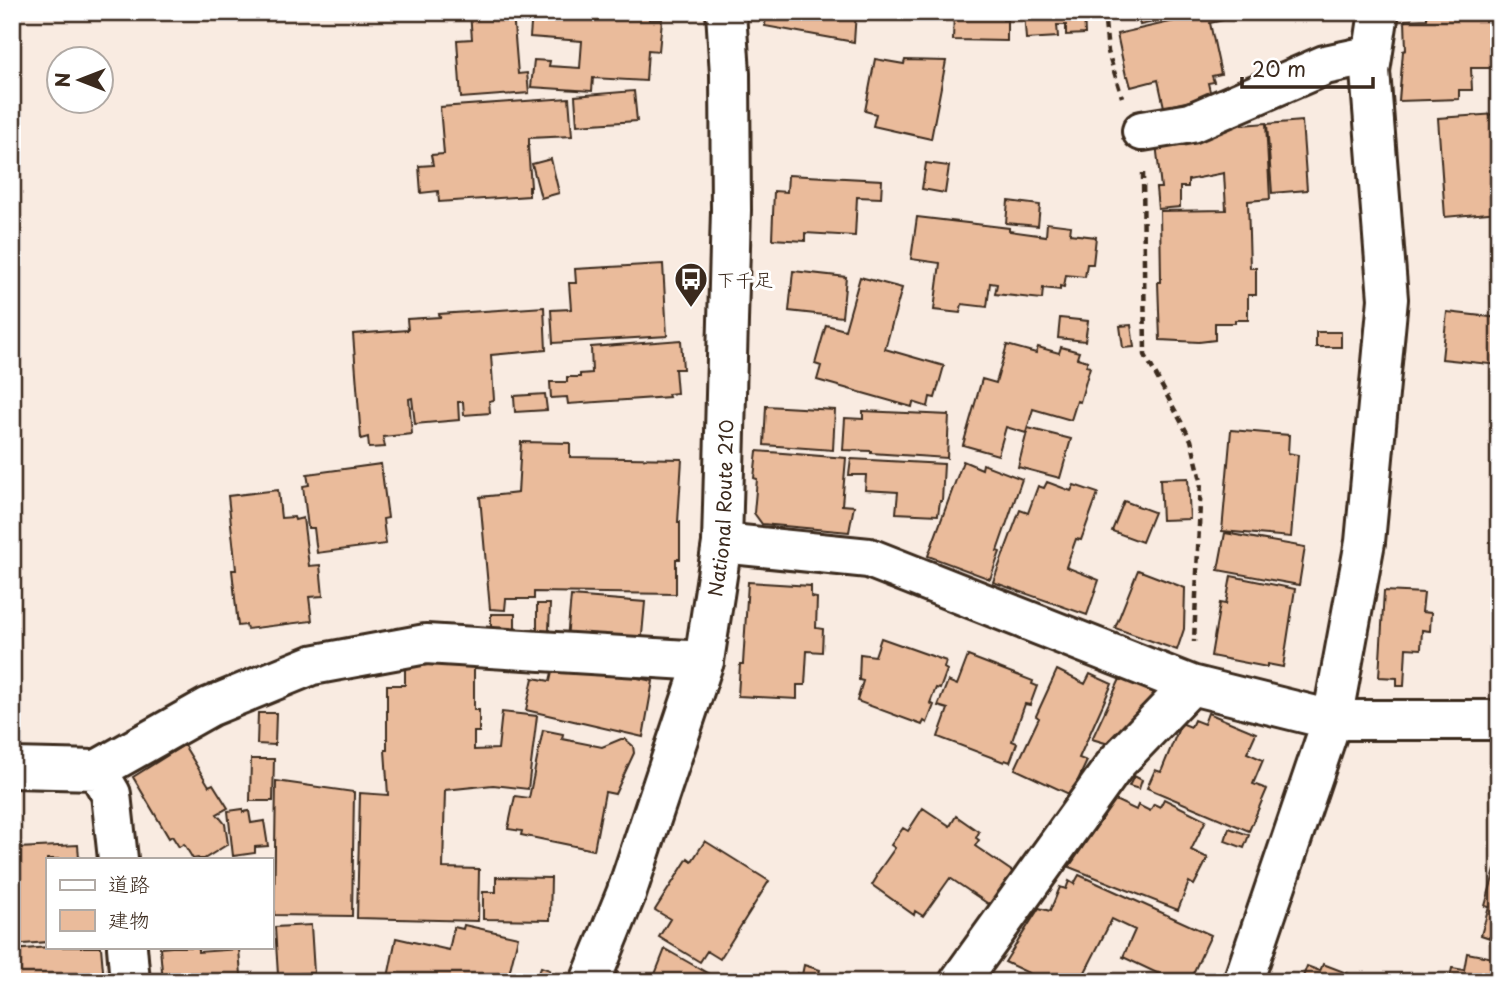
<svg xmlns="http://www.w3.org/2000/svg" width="1511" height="994" font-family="'Playpen Sans','Klee One',sans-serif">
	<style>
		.building { fill: #eabb9b; stroke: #3b2a1e; stroke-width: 2 }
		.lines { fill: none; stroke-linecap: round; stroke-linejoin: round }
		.minor-casing { stroke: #3b2a1e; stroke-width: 44 }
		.highway-casing { stroke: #3b2a1e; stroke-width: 44 }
		.path { stroke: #3b2a1e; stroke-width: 4.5; stroke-dasharray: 7 5; stroke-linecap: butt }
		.minor { stroke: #fff; stroke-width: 38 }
		.highway { stroke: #fff; stroke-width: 38 }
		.labels { text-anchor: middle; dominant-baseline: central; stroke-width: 6; stroke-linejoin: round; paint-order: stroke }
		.poi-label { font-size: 19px; fill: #3b2a1e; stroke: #fff; text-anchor: start }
		.street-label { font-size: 19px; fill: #3b2a1e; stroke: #fff }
	</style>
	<rect width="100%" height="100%" fill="#f9ebe1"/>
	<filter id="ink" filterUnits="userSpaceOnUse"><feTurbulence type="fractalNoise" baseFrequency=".0143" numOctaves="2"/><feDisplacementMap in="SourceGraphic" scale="14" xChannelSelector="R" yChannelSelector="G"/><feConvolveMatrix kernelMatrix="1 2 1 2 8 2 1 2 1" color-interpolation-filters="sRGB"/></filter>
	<g filter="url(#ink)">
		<path class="building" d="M 470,12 L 520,12 L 513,13 L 518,74 L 527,73 L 529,93 L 461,98 L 457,40 L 472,39 Z
			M 532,12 L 650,12 L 649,20 L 662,20 L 659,51 L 648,50 L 646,81 L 593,78 L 592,91 L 531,87 L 534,60 L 550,61 L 549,66 L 580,68 L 582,41 L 530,37 Z
			M 766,12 L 856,12 L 854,42 L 765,26 Z
			M 954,12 L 1003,12 L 1003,20 L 1007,20 L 1007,41 L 953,40 Z
			M 1024,12 L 1084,12 L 1085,34 L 1066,35 L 1066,25 L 1057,25 L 1058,37 L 1026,39 Z
			M 1132,12 L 1189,12 L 1189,14 L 1140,25 L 1137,14 L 1133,15 Z
			M 1214,12 L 1222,12 L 1223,20 L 1210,23 L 1221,74 L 1212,76 L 1214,82 L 1208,83 L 1211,96 L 1164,107 L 1158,80 L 1131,87 L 1128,76 L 1126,76 L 1117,34 Z
			M 1427,12 L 1494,12 L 1495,30 L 1491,30 L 1492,68 L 1471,68 L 1472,90 L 1459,90 L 1459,99 L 1399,101 L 1403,51 L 1406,50 L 1405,20 L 1427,19 Z
			M 875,59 L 904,64 L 905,60 L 946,61 L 931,139 L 873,126 L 876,114 L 865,111 Z
			M 634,91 L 637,121 L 577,125 L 575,96 Z
			M 569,98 L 572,136 L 529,138 L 529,145 L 528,146 L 531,187 L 529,187 L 529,196 L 439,202 L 438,191 L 421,193 L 419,166 L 433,165 L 431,155 L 444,154 L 440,107 Z
			M 1242,112 L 1243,125 L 1266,123 L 1270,199 L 1248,201 L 1250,268 L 1256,268 L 1256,295 L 1248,295 L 1248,320 L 1235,320 L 1235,323 L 1215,323 L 1215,340 L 1199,342 L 1160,340 L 1158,282 L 1161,282 L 1160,211 L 1226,210 L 1224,173 L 1188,180 L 1188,187 L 1180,187 L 1180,207 L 1158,209 L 1156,188 L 1161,188 L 1156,143 Z
			M 1497,114 L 1499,212 L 1445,217 L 1438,118 Z
			M 1302,121 L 1307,190 L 1272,193 L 1267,124 Z
			M 551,159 L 559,193 L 541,198 L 532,164 Z
			M 926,163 L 949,166 L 945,193 L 922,189 Z
			M 788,175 L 882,180 L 881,198 L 857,197 L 855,236 L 805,233 L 805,241 L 772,239 L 774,191 L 787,192 Z
			M 1008,201 L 1040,205 L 1038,226 L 1006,223 Z
			M 917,217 L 1009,228 L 1009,231 L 1046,236 L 1047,223 L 1071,226 L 1070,234 L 1096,237 L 1093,264 L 1087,264 L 1085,277 L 1066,275 L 1064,287 L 1060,286 L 1060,290 L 1043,288 L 1042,299 L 995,294 L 997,284 L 990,283 L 987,307 L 962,304 L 960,313 L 934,310 L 940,263 L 911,259 Z
			M 663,264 L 667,336 L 553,343 L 551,310 L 571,309 L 569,283 L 576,283 L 575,269 Z
			M 793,271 L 846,277 L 842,317 L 789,311 Z
			M 860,277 L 902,288 L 885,349 L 944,366 L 935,398 L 930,397 L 928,407 L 913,402 L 912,407 L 817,380 L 821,366 L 815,364 L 826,325 L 845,330 Z
			M 544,307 L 546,350 L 491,355 L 494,400 L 489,401 L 490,413 L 464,415 L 463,402 L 458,402 L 459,420 L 415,424 L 412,398 L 409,399 L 412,434 L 383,437 L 385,447 L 369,448 L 368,437 L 361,439 L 353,334 L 408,330 L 407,319 L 440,317 L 439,314 Z
			M 1447,312 L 1499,318 L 1499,365 L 1442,359 Z
			M 1060,318 L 1088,321 L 1085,341 L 1058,338 Z
			M 1131,325 L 1134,347 L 1123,348 L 1120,326 Z
			M 1316,332 L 1341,332 L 1341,347 L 1316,347 Z
			M 681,340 L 683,369 L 675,369 L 677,393 L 668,394 L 669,397 L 568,404 L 567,397 L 551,398 L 550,382 L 567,382 L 567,377 L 580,377 L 580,374 L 592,373 L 591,347 Z
			M 1007,345 L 1036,353 L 1038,347 L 1059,353 L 1061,347 L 1079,352 L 1077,358 L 1088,361 L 1086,366 L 1090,367 L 1080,402 L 1077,401 L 1071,420 L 1033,409 L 1026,433 L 1006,427 L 998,455 L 963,445 L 982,379 L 996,383 Z
			M 545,394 L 547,410 L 515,412 L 514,396 Z
			M 766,406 L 835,410 L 833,450 L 764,445 Z
			M 863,411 L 949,415 L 947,458 L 871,453 L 871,451 L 843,450 L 845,418 L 863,419 Z
			M 1028,428 L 1071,439 L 1060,478 L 1018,467 Z
			M 1231,430 L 1289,435 L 1288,453 L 1298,455 L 1291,537 L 1222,531 Z
			M 521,442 L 570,443 L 570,457 L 682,459 L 678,522 L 680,522 L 680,559 L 676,559 L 676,594 L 534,592 L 534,599 L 506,599 L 505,610 L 490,609 L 480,497 L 518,493 Z
			M 757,451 L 846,458 L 842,505 L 854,506 L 849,532 L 762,524 L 754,513 L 757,479 L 754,478 Z
			M 851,459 L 944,464 L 942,501 L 940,501 L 938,515 L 896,513 L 898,492 L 865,490 L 866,475 L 849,475 Z
			M 963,461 L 982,469 L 983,464 L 1022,479 L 997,551 L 1000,552 L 990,579 L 928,556 Z
			M 381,464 L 388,518 L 383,519 L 386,544 L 317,553 L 314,528 L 308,528 L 303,486 L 309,485 L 307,474 Z
			M 1188,478 L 1190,519 L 1162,520 L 1160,479 Z
			M 1047,482 L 1071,491 L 1074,485 L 1098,493 L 1081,540 L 1076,539 L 1066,567 L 1099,580 L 1087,615 L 993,582 L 1020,510 L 1028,513 L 1038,486 L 1044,488 Z
			M 278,490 L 281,518 L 294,517 L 295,520 L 303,518 L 309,566 L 320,565 L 323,596 L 309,597 L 312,621 L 247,629 L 246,625 L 238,626 L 232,570 L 236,570 L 228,496 Z
			M 1124,501 L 1154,512 L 1142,542 L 1112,531 Z
			M 1225,533 L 1305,547 L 1299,585 L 1218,570 Z
			M 1138,570 L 1185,588 L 1184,629 L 1177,650 L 1115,628 Z
			M 1231,576 L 1295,589 L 1283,667 L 1267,664 L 1267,667 L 1211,656 L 1220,603 L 1226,604 Z
			M 748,582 L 811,586 L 811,597 L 817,598 L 816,628 L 823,629 L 822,652 L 807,651 L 805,685 L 797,685 L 797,699 L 738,696 L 740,664 L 743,664 Z
			M 1384,591 L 1424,593 L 1422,612 L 1431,613 L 1430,631 L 1422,630 L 1421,649 L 1406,648 L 1404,686 L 1397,686 L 1397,678 L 1379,677 Z
			M 571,596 L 645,602 L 641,646 L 567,639 Z
			M 537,604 L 550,604 L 549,631 L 537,630 Z
			M 491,614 L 515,614 L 515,634 L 491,634 Z
			M 881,638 L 946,661 L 944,668 L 947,670 L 940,689 L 936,688 L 930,703 L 934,705 L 927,723 L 924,721 L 922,725 L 857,701 L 863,681 L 859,680 L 860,654 L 875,656 Z
			M 968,656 L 1033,681 L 1032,684 L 1037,686 L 1030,705 L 1025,704 L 1012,741 L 1017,743 L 1010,762 L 1005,760 L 1004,762 L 938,737 L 948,709 L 938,706 L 948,681 L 957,685 Z
			M 405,660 L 474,660 L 474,710 L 479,710 L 479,732 L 474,732 L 474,750 L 498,749 L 502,712 L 537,716 L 528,789 L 493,785 L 445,790 L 443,868 L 479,869 L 478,921 L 357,918 L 360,793 L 388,795 L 385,750 L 387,750 L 387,685 L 405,685 Z
			M 553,668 L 607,672 L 653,681 L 643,737 L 526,710 L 533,678 L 550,681 Z
			M 1057,670 L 1085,684 L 1090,674 L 1112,684 L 1079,758 L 1087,761 L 1071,795 L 1015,769 L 1039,718 L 1036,716 Z
			M 1120,679 L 1165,696 L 1119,747 L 1092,739 Z
			M 258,713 L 276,713 L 275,745 L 257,744 Z
			M 1208,713 L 1256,733 L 1247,753 L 1263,760 L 1253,784 L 1267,789 L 1249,831 L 1147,788 L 1155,770 L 1161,772 L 1181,723 L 1191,727 L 1194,720 L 1204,724 Z
			M 543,730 L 563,734 L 562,739 L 602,747 L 621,739 L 625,739 L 633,746 L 634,753 L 615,794 L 605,792 L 594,850 L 521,835 L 522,831 L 508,829 L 515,796 L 529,798 Z
			M 184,745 L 209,786 L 213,784 L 228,808 L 217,814 L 225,824 L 228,844 L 204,859 L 199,859 L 198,858 L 193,859 L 184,844 L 179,847 L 172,836 L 169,838 L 133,777 Z
			M 251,759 L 274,759 L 273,801 L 250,801 Z
			M 1134,776 L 1142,780 L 1139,789 L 1129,786 Z
			M 276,781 L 354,792 L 352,916 L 274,915 Z
			M 1113,799 L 1136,810 L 1138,805 L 1150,811 L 1154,804 L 1160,807 L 1164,799 L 1206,820 L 1191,850 L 1208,858 L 1194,885 L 1189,882 L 1178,910 L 1069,867 L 1104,816 Z
			M 923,808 L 950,826 L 956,816 L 979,832 L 976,838 L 979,840 L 975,846 L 1016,874 L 993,907 L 950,878 L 923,916 L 915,911 L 914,915 L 872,885 L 877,877 L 876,875 L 895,848 L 891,845 L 903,828 L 908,831 Z
			M 243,809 L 243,812 L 249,811 L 251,823 L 264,821 L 268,846 L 255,847 L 255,853 L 233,856 L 228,811 Z
			M 1229,828 L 1249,835 L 1244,848 L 1225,841 Z
			M 705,841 L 769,881 L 720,959 L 707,951 L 700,962 L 659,937 L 670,919 L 655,910 L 688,858 L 692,861 Z
			M 78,845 L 79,859 L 47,859 L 47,942 L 12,945 L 12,870 L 19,869 L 18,848 Z
			M 1495,870 L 1499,871 L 1499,941 L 1481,935 L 1489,907 L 1485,906 Z
			M 1079,875 L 1211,935 L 1189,982 L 1176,982 L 1123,957 L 1135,930 L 1112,919 L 1080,982 L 1032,982 L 1035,976 L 1005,962 L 1039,908 L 1050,911 L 1060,887 L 1066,889 L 1069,881 L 1074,884 Z
			M 496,877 L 551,878 L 550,920 L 483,919 L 483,892 L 496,892 Z
			M 311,925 L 314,973 L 278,975 L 275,927 Z
			M 464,925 L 518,937 L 507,982 L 387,982 L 396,938 L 449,950 L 454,927 L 463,929 Z
			M 49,947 L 101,947 L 104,982 L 16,982 L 13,950 Z
			M 172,947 L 198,947 L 198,952 L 239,949 L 241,975 L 251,975 L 251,982 L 163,982 L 160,948 Z
			M 665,949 L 723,982 L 652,982 Z
			M 1467,953 L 1499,959 L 1499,982 L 1449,982 L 1452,968 L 1464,970 Z
			M 1323,964 L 1365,980 L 1364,982 L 1301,982 L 1307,966 L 1320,971 Z
			M 804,965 L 820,970 L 819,974 L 847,981 L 848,977 L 867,981 L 795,982 L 797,973 L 802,975 Z
			M 541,967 L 550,970 L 545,982 L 535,982 Z"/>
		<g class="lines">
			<defs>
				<path id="minor" d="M 1142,131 L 1191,123 L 1325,65 L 1372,55
					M 722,543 L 869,558 L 1191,685 L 1332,720 L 1499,720
					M 12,768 L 97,770 L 209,707 L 312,665 L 426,644 L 704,661
					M 97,770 L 111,794 L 118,859
					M 127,947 L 130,982
					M 959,982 L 1117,762 L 1191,685
					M 1243,982 L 1332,720 L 1365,542 L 1388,299 L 1370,71 L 1379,12"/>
				<g id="highway">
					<path id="s1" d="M 590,982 L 626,894 L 704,661 L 722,543 L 731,210 L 730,74 L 726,12"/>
				</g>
			</defs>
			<use href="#minor" class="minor-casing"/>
			<use href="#highway" class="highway-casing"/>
			<path class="path" d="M 1104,12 L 1108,52 L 1122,97
				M 1143,173 L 1145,355 L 1191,440 L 1201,480 L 1194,642"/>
			<use href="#minor" class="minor"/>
			<use href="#highway" class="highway"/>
		</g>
	</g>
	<defs>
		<symbol id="bus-pin" viewBox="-11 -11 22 30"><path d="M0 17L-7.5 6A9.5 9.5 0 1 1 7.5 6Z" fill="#3b2a1e" stroke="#fff"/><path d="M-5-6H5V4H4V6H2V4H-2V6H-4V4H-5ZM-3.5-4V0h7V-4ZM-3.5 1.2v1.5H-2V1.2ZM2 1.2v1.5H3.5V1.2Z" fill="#fff"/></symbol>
	</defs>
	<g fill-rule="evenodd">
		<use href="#bus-pin" x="672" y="260" width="38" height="52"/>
	</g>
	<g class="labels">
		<g class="poi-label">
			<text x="716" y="279">下千足</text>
		</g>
		<g class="street-label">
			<text stroke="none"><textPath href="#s1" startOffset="495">National Route 210</textPath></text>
		</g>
	</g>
	<rect width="1511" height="994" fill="none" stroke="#fff" stroke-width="42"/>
	<rect x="21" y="21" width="1469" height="952" fill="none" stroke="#3b2a1e" stroke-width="2.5" filter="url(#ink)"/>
	<rect x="46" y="858" width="228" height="91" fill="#ffffff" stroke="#b1aaa5" stroke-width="2"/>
	<rect x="60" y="880" width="35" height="10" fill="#ffffff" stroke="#b1aaa5" stroke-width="2"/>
	<text x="108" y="892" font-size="21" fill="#3b2a1e">道路</text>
	<rect x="60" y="910" width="35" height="21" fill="#eabb9b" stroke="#b1aaa5" stroke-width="2"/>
	<text x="108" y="928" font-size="21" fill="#3b2a1e">建物</text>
	<g transform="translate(80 80) rotate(270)"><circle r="33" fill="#ffffff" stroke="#b1aaa5" stroke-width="2"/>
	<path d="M0-5L12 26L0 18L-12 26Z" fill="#3b2a1e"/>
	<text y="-10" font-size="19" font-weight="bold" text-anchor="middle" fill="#3b2a1e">N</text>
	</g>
	<path d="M1242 77v10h131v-10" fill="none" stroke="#3b2a1e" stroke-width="3.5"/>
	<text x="1252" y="77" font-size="21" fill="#3b2a1e" stroke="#ffffff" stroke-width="5" paint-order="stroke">20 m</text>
</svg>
